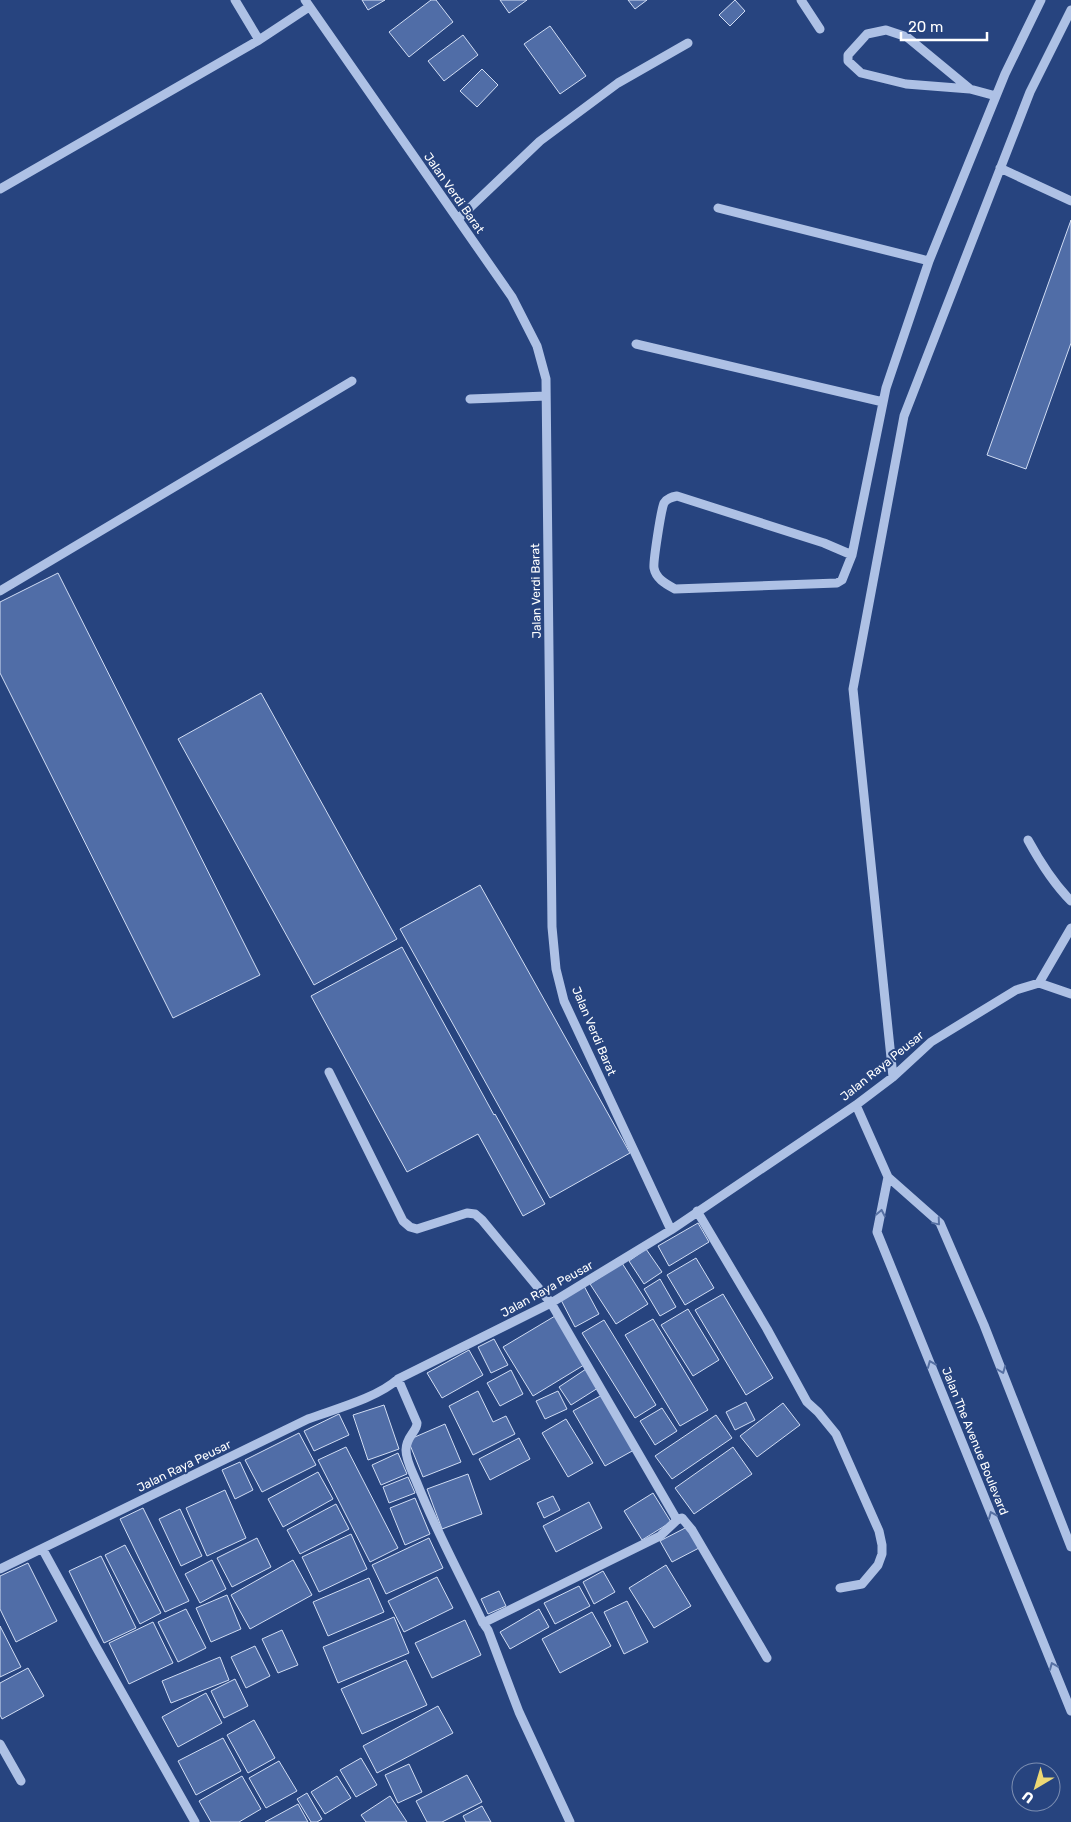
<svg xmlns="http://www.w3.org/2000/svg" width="1071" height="1822" font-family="Rubik,sans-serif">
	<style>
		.building { fill: #506da7; stroke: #d1ddf4 }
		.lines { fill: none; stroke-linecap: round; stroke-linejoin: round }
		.minor { stroke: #aec1e5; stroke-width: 9 }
		.oneway { stroke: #5670a3 }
		.labels { text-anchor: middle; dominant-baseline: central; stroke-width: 4; stroke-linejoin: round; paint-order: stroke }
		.street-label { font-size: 12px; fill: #fff; stroke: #27447f }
	</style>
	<rect width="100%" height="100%" fill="#27447f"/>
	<path class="building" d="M 362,0 L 385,0 L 368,10 Z
		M 431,0 L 436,0 L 453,22 L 409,57 L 389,32 Z
		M 500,0 L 527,0 L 509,13 Z
		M 628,0 L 647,0 L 635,9 Z
		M 735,0 L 745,11 L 730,26 L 719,15 Z
		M 550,26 L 586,76 L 560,94 L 524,44 Z
		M 463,35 L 478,55 L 444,81 L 428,61 Z
		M 482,69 L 498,85 L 477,107 L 460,91 Z
		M 1071,220 L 1071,343 L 1026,469 L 987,455 Z
		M 58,573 L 260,975 L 173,1018 L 0,673 L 0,602 Z
		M 261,693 L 397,939 L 314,985 L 178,739 Z
		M 480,885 L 630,1153 L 550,1198 L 400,929 Z
		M 402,947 L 494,1115 L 495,1114 L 545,1204 L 523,1216 L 478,1134 L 407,1172 L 311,996 Z
		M 698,1223 L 709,1242 L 669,1266 L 658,1246 Z
		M 646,1249 L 662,1272 L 644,1284 L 629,1261 Z
		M 696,1258 L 714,1288 L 685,1305 L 667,1275 Z
		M 622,1263 L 648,1304 L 616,1324 L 590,1284 Z
		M 660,1279 L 676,1307 L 660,1316 L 644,1289 Z
		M 584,1286 L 599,1314 L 575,1327 L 560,1298 Z
		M 723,1294 L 773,1378 L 746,1395 L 695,1310 Z
		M 688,1309 L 719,1360 L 693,1376 L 661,1325 Z
		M 555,1316 L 584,1365 L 533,1396 L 503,1347 Z
		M 653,1319 L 708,1410 L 680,1426 L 625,1335 Z
		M 604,1320 L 656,1405 L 635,1418 L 582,1333 Z
		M 494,1339 L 508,1365 L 491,1373 L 478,1347 Z
		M 469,1350 L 483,1375 L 442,1398 L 427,1373 Z
		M 586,1369 L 598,1388 L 571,1405 L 559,1387 Z
		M 511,1370 L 523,1394 L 500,1406 L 487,1383 Z
		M 478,1391 L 493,1422 L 506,1416 L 515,1434 L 473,1455 L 449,1406 Z
		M 558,1391 L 567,1409 L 545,1419 L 536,1401 Z
		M 602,1395 L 634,1450 L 605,1466 L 573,1411 Z
		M 746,1402 L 755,1420 L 735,1430 L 726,1412 Z
		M 783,1403 L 800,1425 L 757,1457 L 740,1436 Z
		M 384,1405 L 399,1449 L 368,1460 L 353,1415 Z
		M 662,1408 L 677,1431 L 655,1445 L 640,1421 Z
		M 339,1414 L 349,1435 L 314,1451 L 304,1431 Z
		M 716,1415 L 732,1438 L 672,1479 L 655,1456 Z
		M 566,1419 L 593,1463 L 568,1477 L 542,1433 Z
		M 445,1424 L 461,1462 L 423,1477 L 408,1440 Z
		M 299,1433 L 316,1465 L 262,1492 L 245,1460 Z
		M 519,1438 L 530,1459 L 490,1480 L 479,1459 Z
		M 346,1447 L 398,1548 L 370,1562 L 318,1460 Z
		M 733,1447 L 752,1474 L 694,1514 L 675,1488 Z
		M 398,1453 L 407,1474 L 381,1485 L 372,1465 Z
		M 240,1462 L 253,1490 L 235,1499 L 222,1470 Z
		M 318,1472 L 333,1499 L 283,1527 L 268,1499 Z
		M 468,1474 L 482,1514 L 442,1529 L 427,1489 Z
		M 408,1477 L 415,1493 L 389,1503 L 383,1487 Z
		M 225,1490 L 246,1538 L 207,1556 L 186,1508 Z
		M 653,1493 L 671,1522 L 642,1540 L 624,1511 Z
		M 553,1496 L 560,1510 L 544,1518 L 537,1503 Z
		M 415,1498 L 430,1534 L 405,1545 L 390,1508 Z
		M 589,1502 L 602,1528 L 556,1552 L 543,1526 Z
		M 336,1504 L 349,1529 L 300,1554 L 287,1530 Z
		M 143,1508 L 189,1601 L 165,1612 L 120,1519 Z
		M 180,1509 L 202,1556 L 181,1566 L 159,1519 Z
		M 687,1527 L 699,1548 L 672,1562 L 660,1541 Z
		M 351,1534 L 367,1569 L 319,1592 L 302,1557 Z
		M 257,1538 L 271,1567 L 232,1587 L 217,1558 Z
		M 429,1538 L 443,1568 L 386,1594 L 372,1565 Z
		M 125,1545 L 161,1613 L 140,1624 L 105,1555 Z
		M 101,1556 L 136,1628 L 104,1643 L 69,1571 Z
		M 212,1560 L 226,1589 L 200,1603 L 185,1574 Z
		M 293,1560 L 312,1595 L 250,1629 L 231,1595 Z
		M 28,1563 L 57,1621 L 16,1642 L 0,1609 L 0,1576 Z
		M 666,1565 L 691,1606 L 654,1628 L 629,1588 Z
		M 603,1571 L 615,1592 L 594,1604 L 583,1582 Z
		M 437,1577 L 453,1608 L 404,1632 L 388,1601 Z
		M 369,1578 L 384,1612 L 328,1636 L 313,1602 Z
		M 579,1586 L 590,1606 L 555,1624 L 544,1603 Z
		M 499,1591 L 506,1606 L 488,1614 L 481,1599 Z
		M 227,1595 L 241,1629 L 211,1642 L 196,1608 Z
		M 627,1601 L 648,1642 L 624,1654 L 604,1612 Z
		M 186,1609 L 206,1648 L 178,1662 L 158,1622 Z
		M 539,1609 L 549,1627 L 510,1649 L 500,1632 Z
		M 592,1612 L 611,1646 L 560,1673 L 542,1639 Z
		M 394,1617 L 409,1653 L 338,1683 L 323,1647 Z
		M 465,1620 L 481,1655 L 432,1678 L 415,1643 Z
		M 153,1622 L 173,1663 L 129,1684 L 109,1643 Z
		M 0,1626 L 21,1667 L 0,1677 Z
		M 282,1630 L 298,1665 L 278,1673 L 262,1639 Z
		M 255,1646 L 270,1676 L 246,1688 L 231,1657 Z
		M 220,1657 L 229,1680 L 171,1703 L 162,1681 Z
		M 406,1660 L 427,1705 L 362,1734 L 341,1689 Z
		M 28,1668 L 44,1696 L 2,1719 L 0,1715 L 0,1683 Z
		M 235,1679 L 248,1706 L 224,1718 L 211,1691 Z
		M 206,1693 L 222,1723 L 178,1747 L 162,1717 Z
		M 438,1706 L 453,1733 L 377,1773 L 363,1746 Z
		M 254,1720 L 275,1758 L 248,1773 L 227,1735 Z
		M 223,1738 L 241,1771 L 196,1795 L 178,1761 Z
		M 361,1758 L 377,1785 L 356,1797 L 340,1770 Z
		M 279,1761 L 297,1791 L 266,1808 L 249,1778 Z
		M 409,1764 L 422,1792 L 398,1803 L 385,1775 Z
		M 467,1775 L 482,1802 L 442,1822 L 427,1822 L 416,1801 Z
		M 242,1776 L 261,1809 L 239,1822 L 211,1822 L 199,1801 Z
		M 337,1776 L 351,1798 L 325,1814 L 311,1792 Z
		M 307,1793 L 322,1819 L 317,1822 L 311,1822 L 297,1799 Z
		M 390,1796 L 407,1822 L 366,1822 L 361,1815 Z
		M 298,1804 L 308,1822 L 265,1822 Z
		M 482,1806 L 491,1822 L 466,1822 L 463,1816 Z"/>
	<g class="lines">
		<path class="minor" d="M 235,0 L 259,40
			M 305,0 L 512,297 L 537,346 L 546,379 L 552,927 L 556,969 L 564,1001 L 671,1230
			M 801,0 L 820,29
			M 970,89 L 907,37 L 886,30 L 867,34 L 848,55 L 848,61 L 861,73 L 906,84 L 970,89 L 996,96
			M 1000,168 L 1071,201
			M 0,189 L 259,40 L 309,7
			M 718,208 L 929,261
			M 458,219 L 540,141 L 618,83 L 688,43
			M 636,344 L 883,402
			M 470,399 L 546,396
			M 852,555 L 824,543 L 677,496 C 672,497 667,498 664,503 C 661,510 653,562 654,568 C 656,579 666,584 675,589 L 837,583 L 842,580 L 852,555 L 886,388 L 929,261 L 1005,74 L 1041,0
			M 0,591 L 352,381
			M 1028,840 C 1040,862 1053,883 1071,901
			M 1039,983 L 1071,928
			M 329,1072 L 403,1221 L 410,1227 L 417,1229 L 467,1213 L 475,1214 L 482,1220 L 551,1303 L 677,1520 L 660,1536 L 483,1623
			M 893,1077 L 853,689 L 904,416 L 1030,92 L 1071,10
			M 856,1105 L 888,1177 L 940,1223 L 984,1325 L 1071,1547
			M 888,1177 L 877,1232 L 1071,1711
			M 697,1211 L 767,1329 L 807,1402 L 818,1412 L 836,1434 L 879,1531 L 882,1545 L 882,1554 L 878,1565 L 862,1584 L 840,1588
			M 398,1379 L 417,1423 C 417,1432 406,1436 406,1450 C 406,1461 413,1473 417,1483 C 436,1531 461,1576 483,1623 L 488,1630 L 519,1712 L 570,1822
			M 677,1520 L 682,1518 L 692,1530 L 767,1658
			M 43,1550 L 95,1645 L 195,1822
			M 0,1569 L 308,1419 C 335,1409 377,1398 398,1379 L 551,1303 L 671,1230 L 856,1105 L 893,1077 L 931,1042 L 1016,990 L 1039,983 L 1071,994
			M 0,1744 L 21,1781"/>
	</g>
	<defs><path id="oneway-chevron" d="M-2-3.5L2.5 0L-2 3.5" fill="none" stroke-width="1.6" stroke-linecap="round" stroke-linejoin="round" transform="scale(1.25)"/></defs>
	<g class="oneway">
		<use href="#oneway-chevron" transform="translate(881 1213) rotate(-79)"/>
		<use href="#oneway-chevron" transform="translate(937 1222) rotate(50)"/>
		<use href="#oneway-chevron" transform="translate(931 1364) rotate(-112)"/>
		<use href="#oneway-chevron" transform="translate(1002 1370) rotate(69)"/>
		<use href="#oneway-chevron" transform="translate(992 1515) rotate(-112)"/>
		<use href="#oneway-chevron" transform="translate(1053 1666) rotate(-112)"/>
	</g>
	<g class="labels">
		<g class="street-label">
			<text transform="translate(454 193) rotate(55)">Jalan Verdi Barat</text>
			<text transform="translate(536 591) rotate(-91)">Jalan Verdi Barat</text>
			<text transform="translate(594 1031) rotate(67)">Jalan Verdi Barat</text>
			<text transform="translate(882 1066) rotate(-39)">Jalan Raya Peusar</text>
			<text transform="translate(547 1289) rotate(-29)">Jalan Raya Peusar</text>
			<text transform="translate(975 1441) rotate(68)">Jalan The Avenue Boulevard</text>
			<text transform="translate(184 1466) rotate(-26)">Jalan Raya Peusar</text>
		</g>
	</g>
	<g transform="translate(1036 1787) rotate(218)"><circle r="24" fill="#27447f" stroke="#7d8fb2"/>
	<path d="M0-4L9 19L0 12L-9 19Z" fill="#edd874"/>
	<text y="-8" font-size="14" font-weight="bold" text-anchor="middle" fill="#ffffff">U</text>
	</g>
	<path d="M901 32v8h86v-8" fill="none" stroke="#ffffff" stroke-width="2.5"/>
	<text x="908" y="32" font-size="15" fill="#ffffff" stroke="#27447f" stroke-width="4" paint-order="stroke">20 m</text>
</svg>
